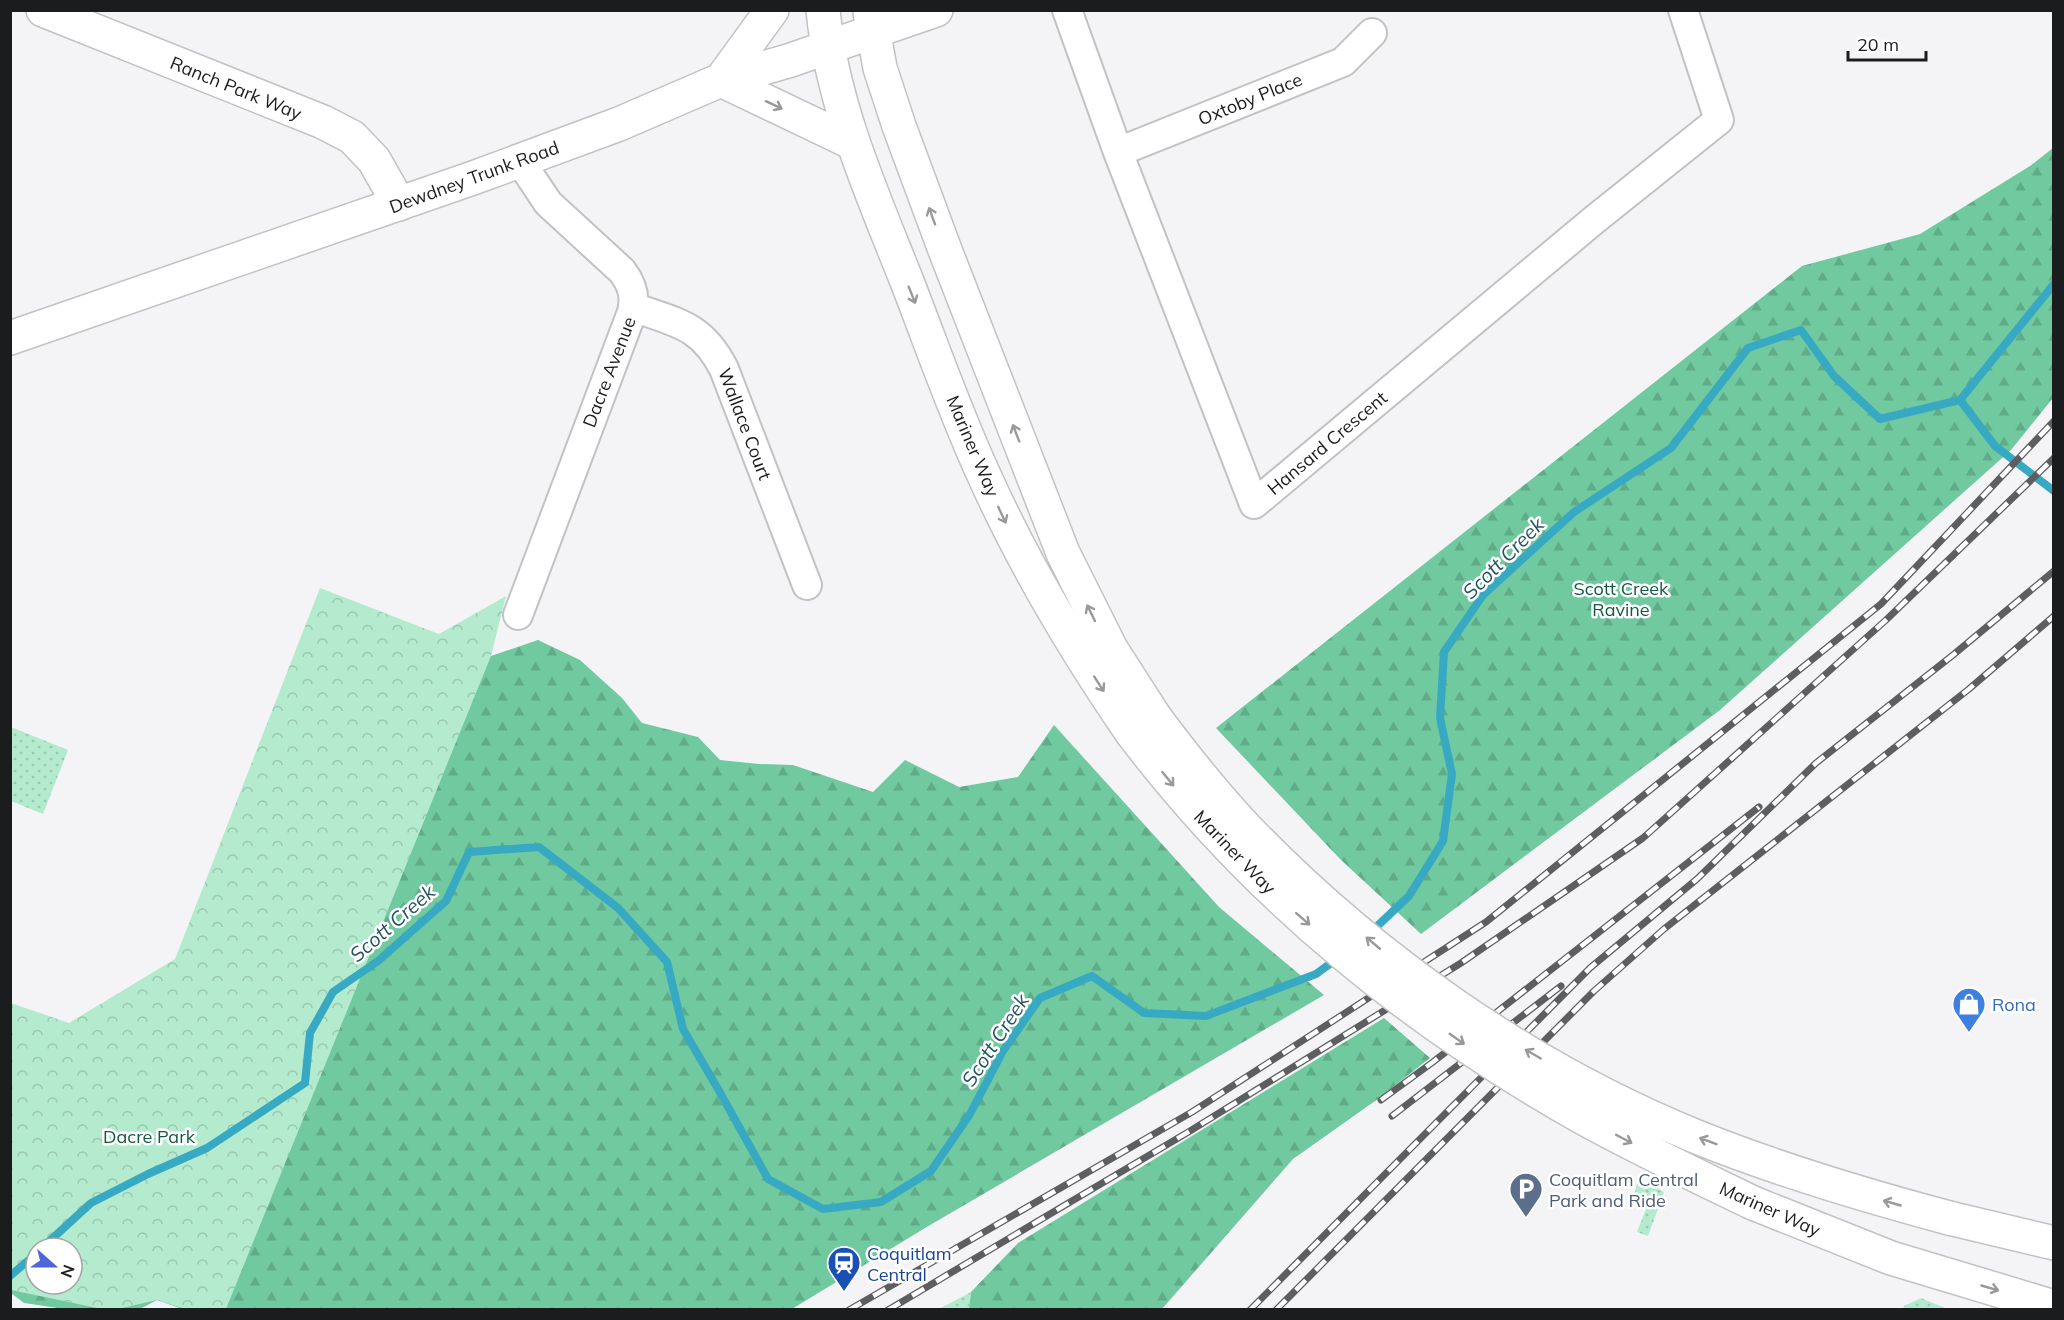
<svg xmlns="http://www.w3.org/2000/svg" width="2064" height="1320" font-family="Mulish,sans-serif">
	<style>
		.grass { fill: url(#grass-dots) }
		.forest { fill: url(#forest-firs); fill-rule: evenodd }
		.park { fill: url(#park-crowns); fill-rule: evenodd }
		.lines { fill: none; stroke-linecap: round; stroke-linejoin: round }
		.stream { stroke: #38a9c3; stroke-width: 8 }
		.minor-casing { stroke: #c2c2c5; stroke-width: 32 }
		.tertiary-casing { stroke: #c2c2c5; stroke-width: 36 }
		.secondary-casing { stroke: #c2c2c5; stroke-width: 36 }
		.minor { stroke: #fff; stroke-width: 28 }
		.tertiary { stroke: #fff; stroke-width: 33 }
		.secondary { stroke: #fff; stroke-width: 33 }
		.rail-casing { stroke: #5d5e60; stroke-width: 7 }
		.rail { stroke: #fff; stroke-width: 4.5; stroke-dasharray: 14; stroke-linecap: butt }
		.secondary-bridge-casing { stroke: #c2c2c5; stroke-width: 36; stroke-linecap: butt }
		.secondary-bridge { stroke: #fff; stroke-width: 33 }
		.oneway { stroke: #989999 }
		.labels { text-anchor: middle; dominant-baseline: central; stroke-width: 5; stroke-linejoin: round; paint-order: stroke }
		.street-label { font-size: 18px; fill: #1b1c1d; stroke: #fff }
		.park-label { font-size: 18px; fill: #14593e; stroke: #fff }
		.shop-label { font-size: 18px; fill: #366cbe; stroke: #fff; text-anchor: start }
		.service-label { font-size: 18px; fill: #4e5e75; stroke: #fff; text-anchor: start }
		.transit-label { font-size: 18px; fill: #164399; stroke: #fff; text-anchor: start }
		.water-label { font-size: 20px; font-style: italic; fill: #255460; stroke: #fff }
	</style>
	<defs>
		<pattern id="grass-dots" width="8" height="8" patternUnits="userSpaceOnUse" patternTransform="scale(1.5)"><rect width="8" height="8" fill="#b4eace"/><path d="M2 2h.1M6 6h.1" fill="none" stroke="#9ac8b0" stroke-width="1.8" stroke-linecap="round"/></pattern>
		<pattern id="forest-firs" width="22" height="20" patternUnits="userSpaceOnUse" patternTransform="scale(1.5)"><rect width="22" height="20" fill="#70c99f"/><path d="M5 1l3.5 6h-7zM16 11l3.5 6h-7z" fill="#60ac88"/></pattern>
		<pattern id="park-crowns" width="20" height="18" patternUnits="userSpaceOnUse" patternTransform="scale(1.5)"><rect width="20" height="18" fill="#b4eace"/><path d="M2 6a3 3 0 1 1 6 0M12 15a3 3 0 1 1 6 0" fill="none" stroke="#9ac8b0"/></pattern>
	</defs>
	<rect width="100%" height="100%" fill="#f4f4f7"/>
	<path class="grass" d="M 11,727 L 68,750 L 43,814 L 11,801 Z
		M 1638,1179 L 1664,1192 L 1648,1236 L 1637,1232 L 1648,1204 L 1634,1197 Z
		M 971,1292 L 969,1309 L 939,1309 Z
		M 1921,1298 L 1945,1308 L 1946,1309 L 1903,1309 L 1904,1306 Z"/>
	<path class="forest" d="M 2053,148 L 2053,398 L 2011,450 L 1720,710 L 1421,934 L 1340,859 L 1216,728 L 1802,266 L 1920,234 L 2030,166 Z
		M 538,640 L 580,660 L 622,698 L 642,723 L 698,737 L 720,760 L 759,764 L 793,765 L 873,792 L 905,760 L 959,787 L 1018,777 L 1054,725 L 1219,907 L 1324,995 L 925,1228 L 792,1309 L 713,1308 L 710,1310 L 185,1310 L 157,1300 L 140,1309 L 71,1310 L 24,1303 L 11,1293 L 11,1200 L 453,657 L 491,656 ZM 36,1248 L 72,1248 L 72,1284 L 36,1284 Z
		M 1384,1018 L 1430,1058 L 1375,1101 L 1293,1159 L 1162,1309 L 969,1309 L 971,1292 L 1018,1243 Z"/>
	<path class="park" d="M 320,588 L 439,634 L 506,596 L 491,656 L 226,1309 L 185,1309 L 157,1300 L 118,1309 L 102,1309 L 11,1290 L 11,1003 L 69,1023 L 175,959 ZM 36,1248 L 72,1248 L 72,1284 L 36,1284 Z"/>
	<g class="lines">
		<path class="stream" d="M 1960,400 L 2054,284
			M 1960,400 L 1995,446 L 2054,491
			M 1371,932 L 1409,896 L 1443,841 L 1452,774 L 1440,718 L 1444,652 L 1483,595 L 1574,512 L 1671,448 L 1748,348 L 1801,330 L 1834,376 L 1880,419 L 1960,400
			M 42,1248 L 91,1203 L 148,1174 L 207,1148 L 305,1083 L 310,1033 L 333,992 L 378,961 L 446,901 L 469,852 L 539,847 L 618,908 L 667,962 L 683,1029 L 718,1089 L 768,1179 L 823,1209 L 881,1202 L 931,1171 L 970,1114 L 1003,1051 L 1040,998 L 1092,976 L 1144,1013 L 1206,1016 L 1316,974 L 1338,958
			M 10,1276 L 36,1254"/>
		<defs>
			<path id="minor" d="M 1067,10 L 1118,152 L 1254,504 L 1594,220 L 1719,120 L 1683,10
				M 1118,152 L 1343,62 L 1372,33
				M 633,307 C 677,323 702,325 724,369 L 807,585
				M 518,615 L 632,312 C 636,296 632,284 622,271 L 548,203 L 520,161"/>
			<path id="tertiary" d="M 43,10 L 323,122 L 352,137 L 374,160 L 399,204"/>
			<path id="secondary" d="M 823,10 C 832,104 871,191 906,279 C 931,343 954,410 983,473 C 1024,565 1075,650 1132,733
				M 870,12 L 880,68 L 899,126 L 945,250 L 1063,553 L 1111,649 L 1154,716
				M 721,80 L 853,143
				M 721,80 L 772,10
				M 10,338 L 473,178 L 619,124 L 721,80 L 788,61 L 936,10
				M 1753,1203 L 1891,1258 L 2054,1307
				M 1949,1218 L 2054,1243"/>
		</defs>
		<use href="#minor" class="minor-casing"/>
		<use href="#tertiary" class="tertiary-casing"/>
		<use href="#secondary" class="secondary-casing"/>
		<use href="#minor" class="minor"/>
		<use href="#tertiary" class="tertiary"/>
		<use href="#secondary" class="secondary"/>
		<defs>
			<path id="rail" d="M 1381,1100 L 1433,1062 L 1759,807
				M 1392,1116 L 1561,986
				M 849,1310 L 1192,1112 L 1486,922 L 1881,604 L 2054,421
				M 888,1310 L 1190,1131 L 1461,963 L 1643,838 L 1886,620 L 2054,458
				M 1250,1310 L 1590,968 L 1697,879 L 1816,763 L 1953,655 L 2054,571
				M 1276,1310 L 1594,991 L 1664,929 L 1969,689 L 2054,616"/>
		</defs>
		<use href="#rail" class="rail-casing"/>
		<use href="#rail" class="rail"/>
		<defs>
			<path id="secondary-bridge" d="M 1154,716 C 1183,755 1213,793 1246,828 C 1372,959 1528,1068 1697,1137 C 1779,1170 1863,1195 1949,1218
				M 1132,733 C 1254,894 1406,1018 1582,1117 C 1638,1148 1695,1175 1753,1203"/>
		</defs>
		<use href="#secondary-bridge" class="secondary-bridge-casing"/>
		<use href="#secondary-bridge" class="secondary-bridge"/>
	</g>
	<defs><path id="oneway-shaft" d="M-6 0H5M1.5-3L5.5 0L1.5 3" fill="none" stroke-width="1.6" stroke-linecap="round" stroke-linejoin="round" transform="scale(1.5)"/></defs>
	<g class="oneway">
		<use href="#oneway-shaft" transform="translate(774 105) rotate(25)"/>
		<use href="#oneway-shaft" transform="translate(932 216) rotate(-110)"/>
		<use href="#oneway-shaft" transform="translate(912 295) rotate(68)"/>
		<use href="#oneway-shaft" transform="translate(1016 433) rotate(-111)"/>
		<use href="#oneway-shaft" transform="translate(1002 515) rotate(65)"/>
		<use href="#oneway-shaft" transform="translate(1091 613) rotate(-116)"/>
		<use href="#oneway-shaft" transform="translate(1099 684) rotate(57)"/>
		<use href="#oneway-shaft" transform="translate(1168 779) rotate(51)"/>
		<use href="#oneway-shaft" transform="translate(1303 919) rotate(41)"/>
		<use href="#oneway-shaft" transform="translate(1373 943) rotate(-140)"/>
		<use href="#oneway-shaft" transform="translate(1457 1039) rotate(35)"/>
		<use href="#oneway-shaft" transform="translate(1533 1054) rotate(-150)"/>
		<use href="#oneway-shaft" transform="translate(1624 1139) rotate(28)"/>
		<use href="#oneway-shaft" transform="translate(1708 1141) rotate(-159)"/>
		<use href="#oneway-shaft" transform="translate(1892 1203) rotate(-164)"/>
		<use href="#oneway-shaft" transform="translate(1990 1288) rotate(16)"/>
	</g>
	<defs>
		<symbol id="shop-pin" viewBox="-11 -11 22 30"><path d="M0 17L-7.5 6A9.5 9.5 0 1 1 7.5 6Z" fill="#3f7fe0" stroke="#fff"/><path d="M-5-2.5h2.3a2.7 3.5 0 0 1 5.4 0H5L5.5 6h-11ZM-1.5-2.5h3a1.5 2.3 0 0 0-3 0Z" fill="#fff"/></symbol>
		<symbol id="parking-pin" viewBox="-11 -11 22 30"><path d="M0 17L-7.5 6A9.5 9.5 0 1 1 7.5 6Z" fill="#5c6f8a" stroke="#fff"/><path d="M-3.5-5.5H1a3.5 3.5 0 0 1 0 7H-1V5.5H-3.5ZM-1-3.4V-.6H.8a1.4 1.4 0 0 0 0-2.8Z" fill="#fff"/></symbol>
		<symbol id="station-pin" viewBox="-11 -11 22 30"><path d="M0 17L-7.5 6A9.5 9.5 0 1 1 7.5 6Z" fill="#1a4fb4" stroke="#fff"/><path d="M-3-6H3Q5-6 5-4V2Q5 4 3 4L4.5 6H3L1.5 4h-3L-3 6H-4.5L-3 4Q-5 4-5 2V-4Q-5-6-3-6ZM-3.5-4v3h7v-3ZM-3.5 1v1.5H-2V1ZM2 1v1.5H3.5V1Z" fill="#fff"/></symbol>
	</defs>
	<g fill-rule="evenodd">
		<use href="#shop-pin" x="1950" y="985" width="38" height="52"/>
		<use href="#parking-pin" x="1507" y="1170" width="38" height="52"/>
		<use href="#station-pin" x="825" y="1244" width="38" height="52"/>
	</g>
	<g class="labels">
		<g class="street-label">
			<text transform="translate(236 88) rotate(22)">Ranch Park Way</text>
			<text transform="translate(1250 99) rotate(-22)">Oxtoby Place</text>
			<text transform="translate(474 177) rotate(-20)">Dewdney Trunk Road</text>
			<text transform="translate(609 372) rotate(-69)">Dacre Avenue</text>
			<text transform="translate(745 424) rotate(69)">Wallace Court</text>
			<text transform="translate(1327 443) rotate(-40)">Hansard Crescent</text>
			<text transform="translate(973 446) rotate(67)">Mariner Way</text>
			<text transform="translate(1235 852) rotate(46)">Mariner Way</text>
			<text transform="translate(1770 1209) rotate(24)">Mariner Way</text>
		</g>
		<g class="park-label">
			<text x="1621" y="588">Scott Creek<tspan x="1621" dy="21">Ravine</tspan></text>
			<text x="149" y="1136">Dacre Park</text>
		</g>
		<g class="shop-label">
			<text x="1992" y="1004">Rona</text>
		</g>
		<g class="service-label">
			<text x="1549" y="1179">Coquitlam Central<tspan x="1549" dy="21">Park and Ride</tspan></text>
		</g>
		<g class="transit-label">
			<text x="867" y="1253">Coquitlam<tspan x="867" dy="21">Central</tspan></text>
		</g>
		<g class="water-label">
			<text transform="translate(1503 558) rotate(-45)">Scott Creek</text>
			<text transform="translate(392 923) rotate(-41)">Scott Creek</text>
			<text transform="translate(995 1040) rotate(-57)">Scott Creek</text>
		</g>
	</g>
	<rect width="2064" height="1320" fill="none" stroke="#1b1c1d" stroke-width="24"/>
	<g transform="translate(54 1266) rotate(111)"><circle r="28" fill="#ffffff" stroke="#a4a4a5" stroke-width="1.5"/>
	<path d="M0-4.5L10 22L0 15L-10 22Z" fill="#4f65da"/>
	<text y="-9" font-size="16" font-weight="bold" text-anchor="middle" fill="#1b1c1d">N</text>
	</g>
	<path d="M1848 51v9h78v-9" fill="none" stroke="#1b1c1d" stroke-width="3"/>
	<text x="1857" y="51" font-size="18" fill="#1b1c1d" stroke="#ffffff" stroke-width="4.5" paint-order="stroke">20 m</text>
</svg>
